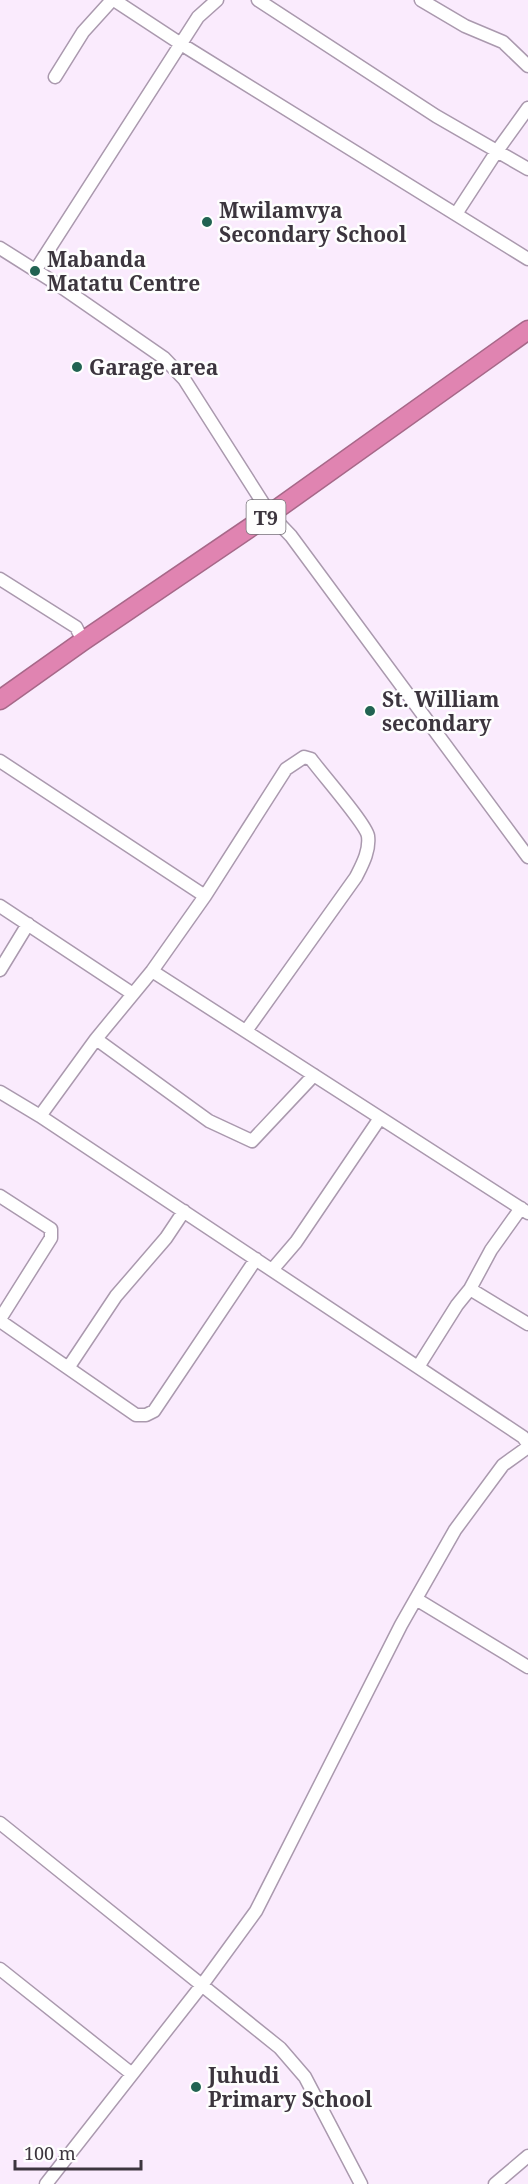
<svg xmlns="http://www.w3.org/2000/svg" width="528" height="2184" font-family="'Noto Serif',serif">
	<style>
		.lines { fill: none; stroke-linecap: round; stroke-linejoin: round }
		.minor-casing { stroke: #aa99ae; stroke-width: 15 }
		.highway-casing { stroke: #a76889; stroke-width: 21 }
		.minor { stroke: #fff; stroke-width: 12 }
		.highway { stroke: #e084b1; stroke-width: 18 }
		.poi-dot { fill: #216352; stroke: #fefefe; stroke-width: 2 }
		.labels { text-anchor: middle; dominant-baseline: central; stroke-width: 5; stroke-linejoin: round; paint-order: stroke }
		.shield { fill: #fefefe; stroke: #767178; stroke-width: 1.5 }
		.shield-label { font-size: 20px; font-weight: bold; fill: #3c353e }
		.poi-label { font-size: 21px; font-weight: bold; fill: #3c353e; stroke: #fefefe; text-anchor: start }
	</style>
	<rect width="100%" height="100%" fill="#faebfd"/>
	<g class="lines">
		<defs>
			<path id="minor" d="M 114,0 L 181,44 L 528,259
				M 258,0 L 436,116 L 528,169
				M 421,0 L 465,26 L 503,42 L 528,66
				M 55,77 L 83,32 L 112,0
				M 456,214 L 497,151 L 528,108
				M 0,248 L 60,286 L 164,358 L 184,379 L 270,514 L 291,536 L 528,857
				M 35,271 L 198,17 L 217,0
				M 0,579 L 76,627 L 83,641
				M 0,761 L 205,896
				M 0,906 L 133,994
				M 0,970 L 28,924
				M 152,971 L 528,1213
				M 96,1039 L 209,1121 L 252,1141 L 314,1075
				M 0,1092 L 40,1116 L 523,1437 L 528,1444
				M 40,1116 L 96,1039 L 152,971 L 205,896 L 286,769 L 304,757 L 311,759 C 321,773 366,824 368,836 C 370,851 362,865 356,877 L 246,1031
				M 0,1196 L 51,1229 L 51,1238 L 0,1319
				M 272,1270 L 296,1242 L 380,1118
				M 470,1289 L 528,1324
				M 0,1321 L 136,1415 L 146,1415 L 154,1411 L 256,1259
				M 418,1367 L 457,1305 L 470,1289 L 491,1250 L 521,1208
				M 68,1368 L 116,1296 L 166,1238 L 184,1211
				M 416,1599 L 528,1667
				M 0,1823 L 280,2048 L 305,2077 L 361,2184
				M 0,1969 L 132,2074
				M 46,2184 L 202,1985 L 256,1911 L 401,1625 L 455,1530 L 503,1465 L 528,1447
				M 495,2184 L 528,2156"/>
			<path id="highway" d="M 0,700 L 83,641 L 270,514 L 528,330"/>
		</defs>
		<use href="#minor" class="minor-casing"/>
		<use href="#highway" class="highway-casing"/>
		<use href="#minor" class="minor"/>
		<use href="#highway" class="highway"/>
	</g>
	<g class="poi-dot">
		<circle cx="207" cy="222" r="6"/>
		<circle cx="35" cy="271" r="6"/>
		<circle cx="77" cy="367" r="6"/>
		<circle cx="370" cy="711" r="6"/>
		<circle cx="196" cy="2087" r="6"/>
	</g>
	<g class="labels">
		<rect class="shield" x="246.5" y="500" width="39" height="34" rx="4.5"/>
		<g class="shield-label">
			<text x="266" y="517">T9</text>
		</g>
		<g class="poi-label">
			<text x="219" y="210">Mwilamvya<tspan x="219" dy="24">Secondary School</tspan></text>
			<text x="47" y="259">Mabanda<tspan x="47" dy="24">Matatu Centre</tspan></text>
			<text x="89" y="367">Garage area</text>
			<text x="382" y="699">St. William<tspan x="382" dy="24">secondary</tspan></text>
			<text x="208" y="2075">Juhudi<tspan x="208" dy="24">Primary School</tspan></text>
		</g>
	</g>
	<path d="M15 2160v9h126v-9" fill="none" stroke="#3c353e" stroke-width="3"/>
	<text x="24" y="2160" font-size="18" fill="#3c353e" stroke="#fefefe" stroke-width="4.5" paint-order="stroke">100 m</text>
</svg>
